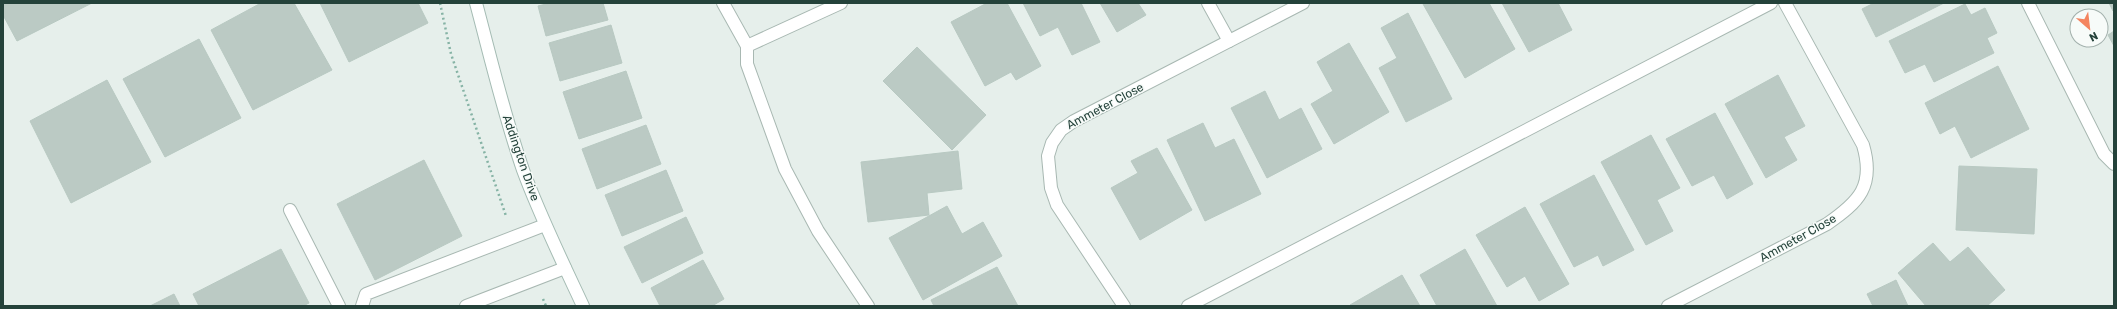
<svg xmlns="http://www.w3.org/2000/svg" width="2117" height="309" font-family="Rubik,sans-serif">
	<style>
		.building { fill: #bbcac4; stroke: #b8c9c2 }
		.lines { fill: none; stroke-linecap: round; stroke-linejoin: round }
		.lane-casing { stroke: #a8b8b2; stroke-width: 14 }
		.street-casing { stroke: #a8b8b2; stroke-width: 14 }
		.secondary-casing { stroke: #a4bbb3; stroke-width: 14 }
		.path { stroke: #86b3a5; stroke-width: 2.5; stroke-dasharray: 2 3; stroke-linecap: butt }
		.lane { stroke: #fff; stroke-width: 12 }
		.street { stroke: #fff; stroke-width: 12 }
		.secondary { stroke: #fff; stroke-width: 12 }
		.labels { text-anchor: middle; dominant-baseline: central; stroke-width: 3; stroke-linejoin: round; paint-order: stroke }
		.street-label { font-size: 12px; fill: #24423a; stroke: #f7fbf9 }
	</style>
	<rect width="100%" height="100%" fill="#e6efeb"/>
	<path class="building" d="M 3,3 L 92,3 L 17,41 L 3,15 Z
		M 261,3 L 294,3 L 332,70 L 253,110 L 211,30 Z
		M 320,3 L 418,3 L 428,23 L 349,62 Z
		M 550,3 L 603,3 L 608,20 L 546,36 L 538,6 Z
		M 987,3 L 1007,3 L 1041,66 L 1016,80 L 1011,72 L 985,86 L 951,22 Z
		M 1023,3 L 1081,3 L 1100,42 L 1072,55 L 1058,27 L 1040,36 Z
		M 1100,3 L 1138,3 L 1146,15 L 1117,32 Z
		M 1489,3 L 1515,49 L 1465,78 L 1423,4 Z
		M 1502,3 L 1558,3 L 1572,30 L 1529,52 Z
		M 1874,3 L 1944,3 L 1876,37 L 1862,9 Z
		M 2109,3 L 2114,3 L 2114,10 L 2113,11 Z
		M 1965,4 L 1971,15 L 1985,8 L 1997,33 L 1987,38 L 1994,53 L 1934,82 L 1925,64 L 1905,73 L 1889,41 Z
		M 1408,13 L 1452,99 L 1406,122 L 1379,68 L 1397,58 L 1381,28 Z
		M 611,25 L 622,63 L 560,81 L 549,43 Z
		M 2114,31 L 2114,46 L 2108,35 Z
		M 199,39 L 241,118 L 165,157 L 123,79 Z
		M 1349,43 L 1389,112 L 1334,144 L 1311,104 L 1333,91 L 1317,62 Z
		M 917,47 L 986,115 L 952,150 L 883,81 Z
		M 1998,66 L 2029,129 L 1971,158 L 1955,126 L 1940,134 L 1925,103 Z
		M 626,71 L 642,118 L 579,139 L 563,92 Z
		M 1778,75 L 1805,126 L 1784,137 L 1797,160 L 1766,178 L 1725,104 Z
		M 107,80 L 151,162 L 71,203 L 30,121 Z
		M 1265,91 L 1279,120 L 1301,108 L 1322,149 L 1267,178 L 1231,108 Z
		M 1715,113 L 1753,184 L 1727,199 L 1714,175 L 1692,186 L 1666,139 Z
		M 1203,123 L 1215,148 L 1234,139 L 1261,194 L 1205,221 L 1167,140 Z
		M 646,125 L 661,164 L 597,189 L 582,149 Z
		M 1651,135 L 1680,188 L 1657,200 L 1673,231 L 1646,245 L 1601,162 Z
		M 1157,148 L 1192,210 L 1140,240 L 1111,188 L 1138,173 L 1131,161 Z
		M 958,151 L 962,189 L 927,193 L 929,215 L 868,222 L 861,162 Z
		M 424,160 L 462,236 L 375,280 L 337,204 Z
		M 1959,166 L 2037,169 L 2034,234 L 1956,230 Z
		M 666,170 L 683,211 L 622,236 L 605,195 Z
		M 1594,175 L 1634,250 L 1603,266 L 1598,255 L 1574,267 L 1540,204 Z
		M 947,206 L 962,234 L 983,222 L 1002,256 L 923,300 L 889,238 Z
		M 1525,207 L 1569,284 L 1539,301 L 1525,276 L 1507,287 L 1476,235 Z
		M 686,217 L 703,253 L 642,283 L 624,247 Z
		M 1933,243 L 1950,262 L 1968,247 L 2005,290 L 1987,306 L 1926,306 L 1898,273 Z
		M 281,249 L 309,303 L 303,306 L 199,306 L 193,294 Z
		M 1465,249 L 1497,306 L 1437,306 L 1420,275 Z
		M 703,260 L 724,299 L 712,306 L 660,306 L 651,288 Z
		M 997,267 L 1018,306 L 934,306 L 931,300 Z
		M 1402,275 L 1420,306 L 1351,306 L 1350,305 Z
		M 1896,280 L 1908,306 L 1873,306 L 1867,294 Z
		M 174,294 L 180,306 L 150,306 Z"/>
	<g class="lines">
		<defs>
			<path id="lane" d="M 723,3 L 747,46 L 747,64 L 785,169 L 818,231 L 868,306
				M 1208,3 L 1229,41
				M 2028,3 L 2104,154 L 2114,164
				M 747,46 L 841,3
				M 290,210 L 339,306
				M 362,306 L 366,294 L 545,225
				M 466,306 L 565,268
				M 1188,306 L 1771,3"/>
			<path id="street" d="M 1124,306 L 1057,205 L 1051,188 L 1048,156 L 1052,143 L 1061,130 L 1074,121 L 1303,3
				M 1668,306 L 1827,224 C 1859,202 1875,186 1863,145 L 1785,3"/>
			<path id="secondary" d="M 476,3 C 491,59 504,115 523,170 C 540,216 562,261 583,306"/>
		</defs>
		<use href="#lane" class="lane-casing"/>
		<use href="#street" class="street-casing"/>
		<use href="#secondary" class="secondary-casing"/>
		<path class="path" d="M 440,3 L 451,54 L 506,216
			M 543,299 L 546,306"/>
		<use href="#lane" class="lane"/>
		<use href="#street" class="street"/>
		<use href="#secondary" class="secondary"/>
	</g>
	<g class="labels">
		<g class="street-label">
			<text transform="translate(1105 106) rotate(-28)">Ammeter Close</text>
			<text transform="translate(521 158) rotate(71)">Addington Drive</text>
			<text transform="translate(1798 238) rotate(-29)">Ammeter Close</text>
		</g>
	</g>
	<rect width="2117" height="309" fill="none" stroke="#24423a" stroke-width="8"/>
	<g transform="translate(2089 28) rotate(152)"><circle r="19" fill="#f7fbf9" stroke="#a3b1ad"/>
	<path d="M0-3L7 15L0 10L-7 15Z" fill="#f4845f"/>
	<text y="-6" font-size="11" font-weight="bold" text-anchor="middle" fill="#24423a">N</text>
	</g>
</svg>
